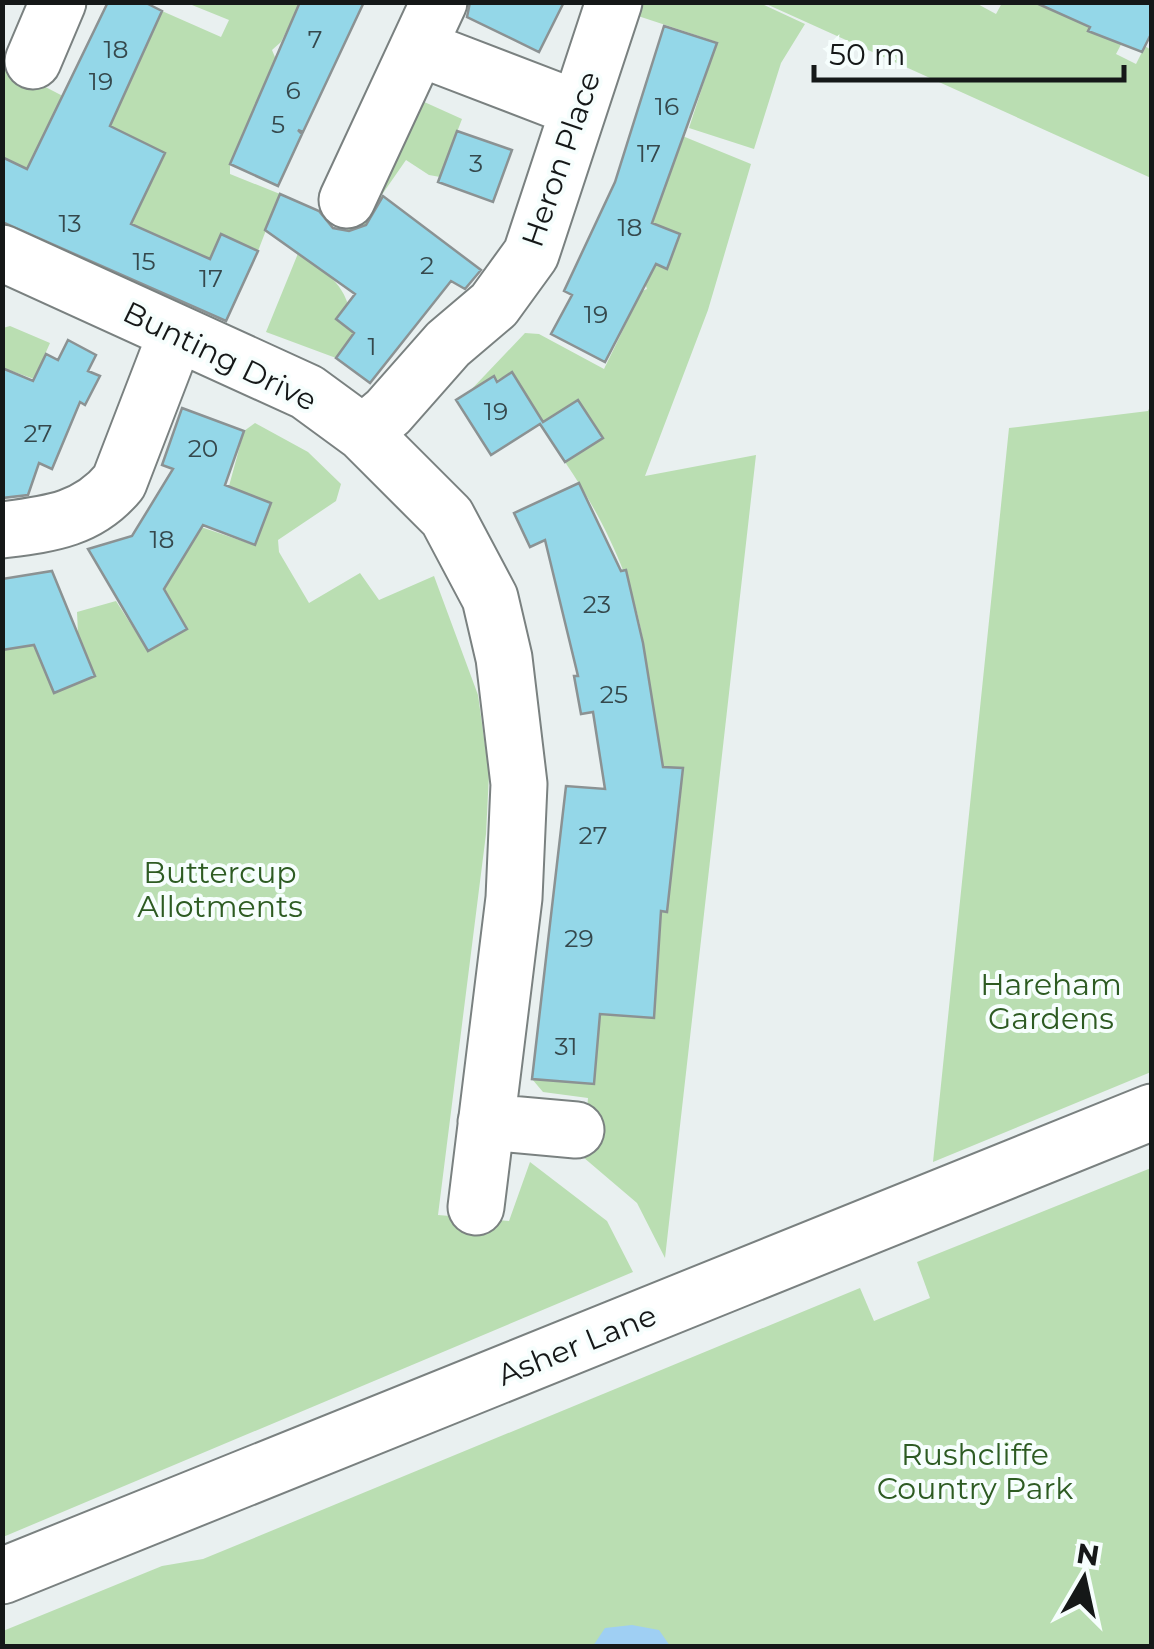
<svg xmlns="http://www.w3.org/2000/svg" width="1154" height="1649" font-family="Montserrat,sans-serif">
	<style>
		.green { fill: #badeb2 }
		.water { fill: #9fcff3 }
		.building { fill: #94d7e8; stroke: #8b9293; stroke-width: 2.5 }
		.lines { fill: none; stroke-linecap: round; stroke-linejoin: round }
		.minor-casing { stroke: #7a8180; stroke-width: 59 }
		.minor { stroke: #fff; stroke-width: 55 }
		.labels { text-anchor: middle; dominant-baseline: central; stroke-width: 8; stroke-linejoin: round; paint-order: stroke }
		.number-label { font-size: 25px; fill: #35484c }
		.street-label { font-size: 30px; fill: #151818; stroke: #f6fefd }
		.park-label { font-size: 30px; fill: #2d5b22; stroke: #f6fefd }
	</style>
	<rect width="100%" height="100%" fill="#e9f0f0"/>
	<path class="green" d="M 974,2 L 996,14 L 1002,3 L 1097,7 L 1088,31 L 1109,39 L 1118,17 L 1132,24 L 1116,54 L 1136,64 L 1145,46 L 1151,50 L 1151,178 L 764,3 Z
		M 187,3 L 300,3 L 281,42 L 272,50 L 277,62 L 230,164 L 230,174 L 280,194 L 258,251 L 221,235 L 210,259 L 130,223 L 165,154 L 59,103 L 31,171 L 3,159 L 3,65 L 111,121 L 162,11 L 221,37 L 229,20 Z
		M 639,3 L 760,3 L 805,24 L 781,63 L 754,149 L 689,128 L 717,42 L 635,15 Z
		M 411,96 L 462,119 L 440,177 L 429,175 L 406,160 L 381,196 L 418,223 L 346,232 Z
		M 680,135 L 751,164 L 708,310 L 645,476 L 756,455 L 665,1258 L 637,1203 L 583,1157 L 588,1098 L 543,1092 L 532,1079 L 594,1084 L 600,1013 L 654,1018 L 657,973 L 613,969 L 626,809 L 679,813 L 683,769 L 638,765 C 640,725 648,679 643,640 C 633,579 600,513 565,462 L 602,438 L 578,400 L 532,429 L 523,415 L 512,373 L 467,394 L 525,333 L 539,334 L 604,369 L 642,291 L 647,289 L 640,268 L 643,260 L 667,268 L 680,234 L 648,221 Z
		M 299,251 C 335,280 348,285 354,333 L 336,358 L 266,332 Z
		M 10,326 L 50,343 L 34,379 L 3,368 L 3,328 Z
		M 1151,404 L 1151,1072 L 933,1162 L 1009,428 L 1148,411 Z
		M 255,423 L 308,452 L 341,484 L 336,501 L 278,540 L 279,552 L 309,603 L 360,573 L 379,600 L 434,576 L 478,695 L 489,774 L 486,834 L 438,1215 L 509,1221 L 530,1162 L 607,1221 L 633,1272 L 3,1537 L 3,650 L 37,644 L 54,693 L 95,676 L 78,634 L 77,612 L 116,601 L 148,651 L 187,629 L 164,590 L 201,527 L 254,545 L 271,503 L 229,486 L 244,431 Z
		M 1151,1168 L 1151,1646 L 3,1646 L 3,1631 L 162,1566 L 203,1559 L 860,1288 L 874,1321 L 930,1298 L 917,1262 Z"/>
	<path class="water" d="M 632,1625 L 659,1630 L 670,1646 L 593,1646 L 605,1628 Z"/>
	<path class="building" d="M 108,2 L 144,2 L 162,11 L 110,126 L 165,153 L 131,224 L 210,259 L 221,234 L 258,251 L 226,321 L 2,222 L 2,157 L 27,169 Z
		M 300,2 L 364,2 L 303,132 L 298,130 L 302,134 L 278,186 L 230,164 Z
		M 470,2 L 564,2 L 539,52 L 467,17 Z
		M 1034,2 L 1152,2 L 1152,32 L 1142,52 L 1088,31 L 1090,27 Z
		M 664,26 L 717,43 L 652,223 L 680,234 L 667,269 L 656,264 L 605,362 L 551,334 L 572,295 L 564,291 L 615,182 Z
		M 457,131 L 512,150 L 493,202 L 438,182 Z
		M 280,194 L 319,211 L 333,228 L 349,231 L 366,225 L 383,196 L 481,270 L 465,289 L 451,281 L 370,383 L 336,358 L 354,333 L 336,319 L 355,294 L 265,230 Z
		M 68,340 L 96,355 L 88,371 L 100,376 L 85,405 L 80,402 L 52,469 L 39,463 L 28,495 L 2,498 L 2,368 L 33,381 L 46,354 L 58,360 Z
		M 512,372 L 543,422 L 578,400 L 603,438 L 565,462 L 540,424 L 491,455 L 456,400 L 494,376 L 497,382 Z
		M 182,408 L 244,431 L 225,485 L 271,503 L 255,545 L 203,525 L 164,589 L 187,629 L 148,651 L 88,549 L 132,536 L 173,469 L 162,465 Z
		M 579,483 L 621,571 L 626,570 L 643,643 L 663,767 L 683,768 L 667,912 L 661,911 L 654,1018 L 600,1014 L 594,1084 L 532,1079 L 566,786 L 605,789 L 593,712 L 581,714 L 574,676 L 578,676 L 545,540 L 530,547 L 514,513 Z
		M 52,571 L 95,676 L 54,693 L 34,645 L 2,650 L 2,579 Z"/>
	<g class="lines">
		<defs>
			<path id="minor" d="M 419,48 L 578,109
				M 33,61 L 58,2
				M 347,200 L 439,2
				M 2,253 L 307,392 L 363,433 L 447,517 L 490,598 L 504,658 L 519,784 L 514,898 L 476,1207
				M 363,433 L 388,412 L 448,344 L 494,305 L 531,254 L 614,2
				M 2,530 C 49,524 88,520 119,482 L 176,334
				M 486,1122 L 576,1130
				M 2,1576 L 1152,1112"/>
		</defs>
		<use href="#minor" class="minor-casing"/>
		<use href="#minor" class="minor"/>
	</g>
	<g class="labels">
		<g class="number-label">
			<text x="315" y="39">7</text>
			<text x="116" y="49">18</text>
			<text x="101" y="81">19</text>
			<text x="293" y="90">6</text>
			<text x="667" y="106">16</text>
			<text x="278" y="124">5</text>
			<text x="649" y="153">17</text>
			<text x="476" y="163">3</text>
			<text x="70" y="223">13</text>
			<text x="630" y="227">18</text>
			<text x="144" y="261">15</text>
			<text x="427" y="265">2</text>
			<text x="211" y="278">17</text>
			<text x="596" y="314">19</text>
			<text x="372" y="346">1</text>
			<text x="496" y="411">19</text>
			<text x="38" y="433">27</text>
			<text x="203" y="448">20</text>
			<text x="162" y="539">18</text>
			<text x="597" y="604">23</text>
			<text x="614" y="694">25</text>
			<text x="593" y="835">27</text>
			<text x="579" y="938">29</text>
			<text x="566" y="1046">31</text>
		</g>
		<g class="street-label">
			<text transform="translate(561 159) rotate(-71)">Heron Place</text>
			<text transform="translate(220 356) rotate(26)">Bunting Drive</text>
			<text transform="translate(577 1345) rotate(-22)">Asher Lane</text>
		</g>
		<g class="park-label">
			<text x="220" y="872">Buttercup<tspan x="220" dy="34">Allotments</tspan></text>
			<text x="1051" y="984">Hareham<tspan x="1051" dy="34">Gardens</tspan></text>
			<text x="975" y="1454">Rushcliffe<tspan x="975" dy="34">Country Park</tspan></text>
		</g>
	</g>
	<rect width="1154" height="1649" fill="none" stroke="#151818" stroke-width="10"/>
	<g transform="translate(1084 1579) rotate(9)" stroke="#f6fefd" stroke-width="8" paint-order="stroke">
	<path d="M0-8L18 38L0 25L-18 38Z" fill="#151818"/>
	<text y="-15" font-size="28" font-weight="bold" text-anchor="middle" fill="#151818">N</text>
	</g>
	<path d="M814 65v15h310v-15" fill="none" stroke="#151818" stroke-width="5"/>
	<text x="829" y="65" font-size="30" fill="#151818" stroke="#f6fefd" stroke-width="8" paint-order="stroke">50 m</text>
</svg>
